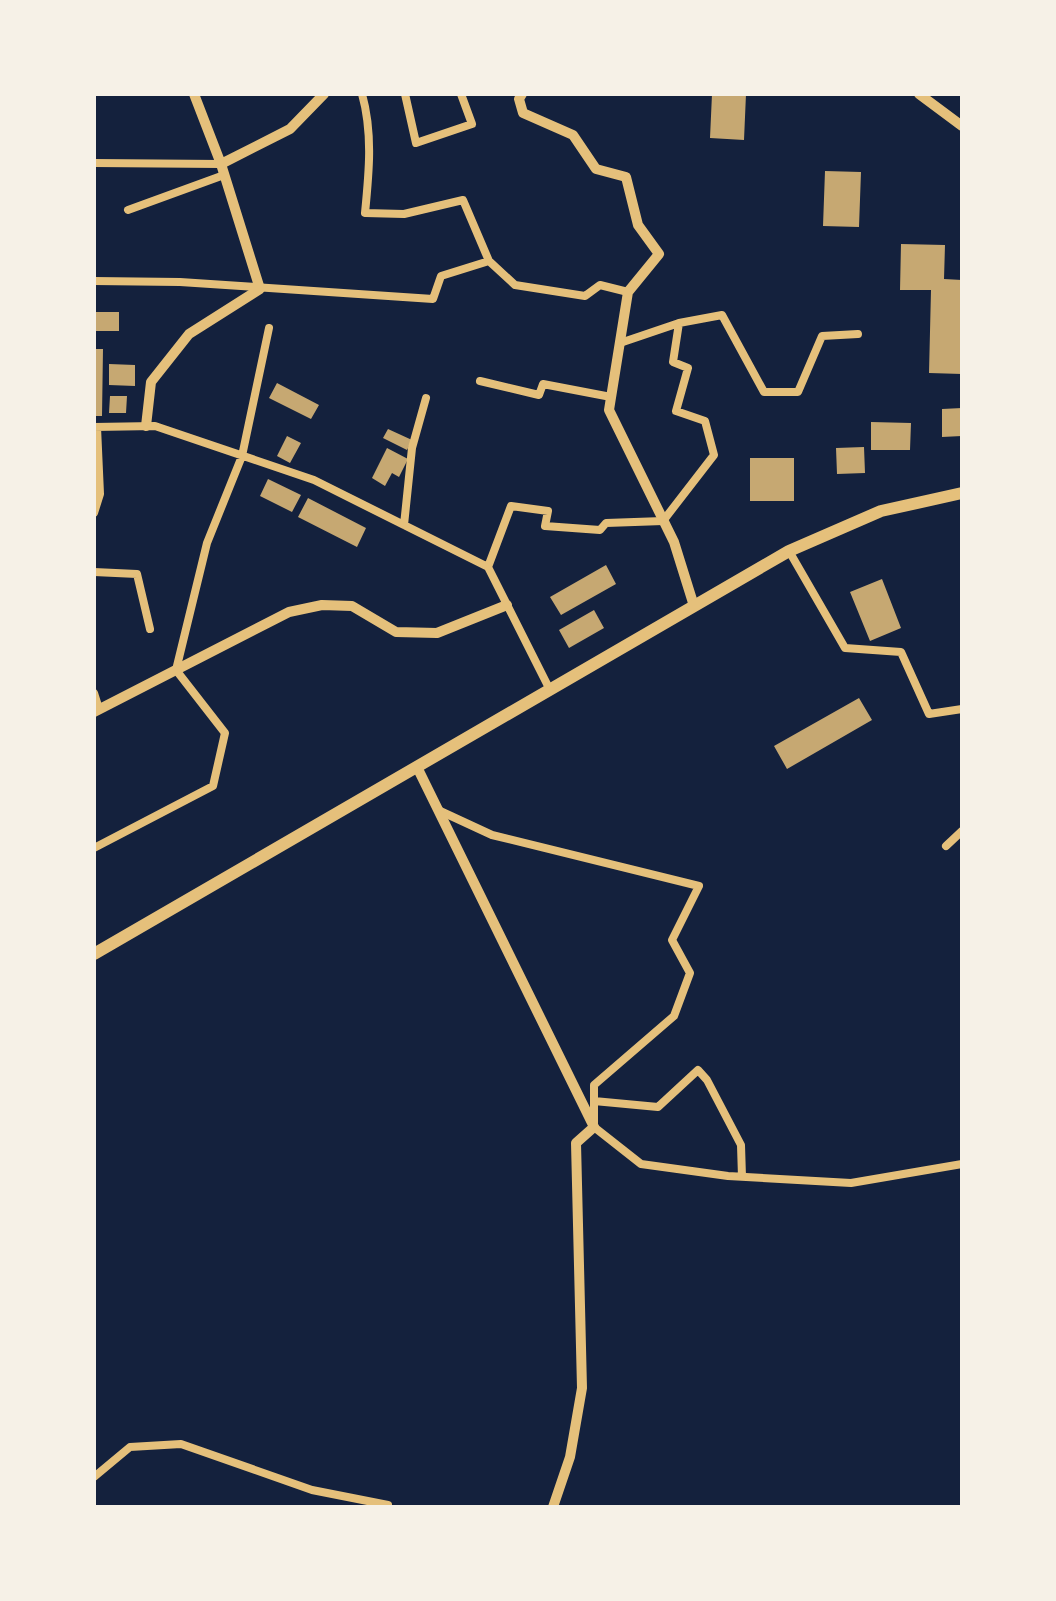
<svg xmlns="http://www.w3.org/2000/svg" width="1056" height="1601" font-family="'Fira Sans Condensed',sans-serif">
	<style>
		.building { fill: #c6a872 }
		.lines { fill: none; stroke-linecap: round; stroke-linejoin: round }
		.minor { stroke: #e5c07b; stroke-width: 8 }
		.tertiary { stroke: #e5c07b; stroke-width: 10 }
		.primary { stroke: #e5c07b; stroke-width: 12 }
	</style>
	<rect width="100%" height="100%" fill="#14213d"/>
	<path class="building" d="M 712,94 L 746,94 L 744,140 L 710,138 Z
		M 825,171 L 861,172 L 859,227 L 823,226 Z
		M 901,244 L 945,245 L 944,279 L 962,280 L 962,374 L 929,373 L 931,290 L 900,290 Z
		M 96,312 L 119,312 L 119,331 L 96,331 Z
		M 94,349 L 103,349 L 102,416 L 94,416 Z
		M 109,364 L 135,365 L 135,386 L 109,385 Z
		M 277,383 L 319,405 L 311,419 L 269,398 Z
		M 110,396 L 127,396 L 126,413 L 109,413 Z
		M 962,408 L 962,436 L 942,437 L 942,409 Z
		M 871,422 L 911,423 L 910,450 L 871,450 Z
		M 388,429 L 412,440 L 407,450 L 383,438 Z
		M 287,436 L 301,443 L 290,463 L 277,456 Z
		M 864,447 L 865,473 L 837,474 L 836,448 Z
		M 387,448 L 408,459 L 399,477 L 392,473 L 385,486 L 372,478 Z
		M 750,458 L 794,458 L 794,501 L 750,501 Z
		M 268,479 L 301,495 L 292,512 L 260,496 Z
		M 308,498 L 366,528 L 357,547 L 298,517 Z
		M 606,565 L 616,584 L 561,615 L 550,597 Z
		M 882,579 L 901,628 L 870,641 L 850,592 Z
		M 594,610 L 604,628 L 569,648 L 559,630 Z
		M 859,698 L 872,720 L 787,769 L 774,746 Z"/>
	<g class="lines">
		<path class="minor" d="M 362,94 C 373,133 369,173 365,213 L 404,214 L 463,200 L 489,261
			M 405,94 L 416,143 L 472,124 L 461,94
			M 94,163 L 221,164
			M 128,210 L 224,175
			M 94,281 L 180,282 L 433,299 L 441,276 L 489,261 L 515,285 L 585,296 L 600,285 L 628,292
			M 620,343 L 679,323 L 722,315 L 764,392 L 798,392 L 822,336 L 858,334
			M 480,381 L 539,395 L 543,384 L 611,397
			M 94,427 L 155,426 L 314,480 L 488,567 L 550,690
			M 94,513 L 100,494 L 97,427
			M 404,525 L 412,448 L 426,398
			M 789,551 L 845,648 L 901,652 L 929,714 L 962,709
			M 488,567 L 511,506 L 548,511 L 545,526 L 600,530 L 606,523 L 663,521 L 714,455 L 705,421 L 676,411 L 688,368 L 673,362 L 679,323
			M 94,572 L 137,574 L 150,629
			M 94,693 L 99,709
			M 438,810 L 492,835 L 699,886 L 672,940 L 690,973 L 674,1016 L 594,1085 L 594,1127 L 641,1164 L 728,1176 L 851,1183 L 962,1164
			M 946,846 L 962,831
			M 94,848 L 213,786 L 225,733 L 176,670 L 207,543 L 242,456 L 269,328
			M 594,1101 L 658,1107 L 698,1070 L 707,1080 L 741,1145 L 742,1177
			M 94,1477 L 130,1447 L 181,1444 L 312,1490 L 388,1505"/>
		<path class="tertiary" d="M 522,94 L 519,99 L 523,113 L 573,135 L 596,169 L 626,177 L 638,225 L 659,254 L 628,292 L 609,410 L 674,542 L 694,606
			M 919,94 L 962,126
			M 221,164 L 290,129 L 324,94
			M 146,426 L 151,382 L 189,334 L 260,289 L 221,164 L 194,94
			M 94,712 L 289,612 L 322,605 L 352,606 L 396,632 L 437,633 L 507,605
			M 417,767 L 594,1127 L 576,1143 L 582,1388 L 570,1457 L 553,1507"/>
		<path class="primary" d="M 94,954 L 789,551 L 881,511 L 962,493"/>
	</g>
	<rect width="1056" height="1601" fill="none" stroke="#f6f1e7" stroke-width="192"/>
</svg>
